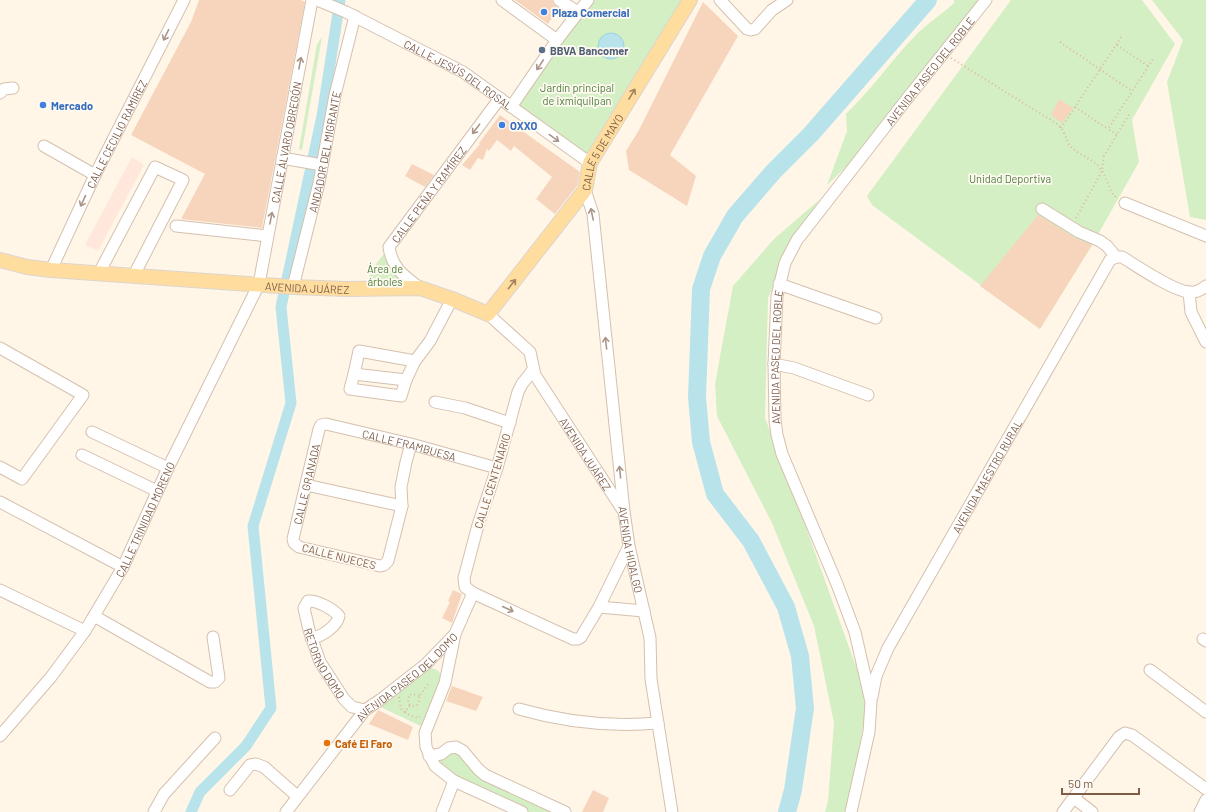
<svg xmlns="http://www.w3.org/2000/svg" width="1206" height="812" font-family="Barlow,sans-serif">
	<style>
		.commercial { fill: #ffe7dc }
		.green { fill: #d4efc4 }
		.water { fill: #b9e3eb; stroke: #9ed3de }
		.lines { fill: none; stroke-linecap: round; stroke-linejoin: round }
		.canal { stroke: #b9e3eb; stroke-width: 11 }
		.river { stroke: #b9e3eb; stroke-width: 18 }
		.building { fill: #f7d5bc }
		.minor-casing { stroke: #d5c0ae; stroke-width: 13 }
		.major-casing { stroke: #ddd5cf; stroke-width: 16 }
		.path { stroke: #ddb89e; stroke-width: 2; stroke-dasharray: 1 3; stroke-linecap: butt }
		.minor { stroke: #fff; stroke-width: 11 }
		.major { stroke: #ffdd9f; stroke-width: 14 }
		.oneway { stroke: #aa9588 }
		.oneway2 { stroke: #a48362 }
		.shop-dot { fill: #3f7fe0; stroke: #fffaf1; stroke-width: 1.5 }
		.service-dot { fill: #5c6f8a; stroke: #fffaf1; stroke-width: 1.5 }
		.food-dot { fill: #e8710a; stroke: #fffaf1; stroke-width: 1.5 }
		.labels { text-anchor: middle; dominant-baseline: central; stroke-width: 3.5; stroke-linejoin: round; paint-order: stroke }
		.shop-label { font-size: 11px; font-weight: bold; fill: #366cbe; stroke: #fffaf1; text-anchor: start }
		.service-label { font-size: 11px; font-weight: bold; fill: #4e5e75; stroke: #fffaf1; text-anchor: start }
		.street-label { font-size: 11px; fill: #7d5c48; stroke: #fffaf1 }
		.park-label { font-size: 11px; fill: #4d7e3c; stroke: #fffaf1 }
		.food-label { font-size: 11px; font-weight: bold; fill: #c56008; stroke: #fffaf1; text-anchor: start }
	</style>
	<rect width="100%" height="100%" fill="#fff6e8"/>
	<path class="commercial" d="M 132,157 L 144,165 L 98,251 L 85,245 Z"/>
	<path class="green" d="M 588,0 L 690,0 L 590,163 L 511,107 Z
		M 954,0 L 980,0 L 864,150 L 827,185 L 847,131 L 846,114 C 871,90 890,62 914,37 C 925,25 941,15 954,3 Z
		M 1011,0 L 1142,0 L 1175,44 L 1132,120 L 1139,162 L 1092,245 L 1040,329 L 872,205 L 867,196 Z
		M 1152,0 L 1206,0 L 1206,220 L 1190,217 L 1167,82 L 1183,40 Z
		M 322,37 L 302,150 L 299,149 L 317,44 Z
		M 819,200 L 794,239 L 768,298 L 765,418 L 800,511 L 868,700 L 847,812 L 825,812 L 828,801 L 834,723 L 814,626 L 772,523 L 717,416 L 715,384 L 733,286 L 774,239 Z
		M 389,247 L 390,258 L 420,288 L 364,289 L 373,268 Z
		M 429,667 L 437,670 L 442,675 L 427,729 L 374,704 Z
		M 456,747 L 478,769 L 565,812 L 522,812 L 454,781 L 429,756 Z"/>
	<path class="water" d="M598 46a13 13 0 1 1 26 0a13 13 0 1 1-26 0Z"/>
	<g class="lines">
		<path class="canal" d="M 191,812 L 200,792 L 246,746 L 271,708 L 253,526 L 291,403 L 281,307 L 322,116 L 340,0"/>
		<path class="river" d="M 787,812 L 793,790 L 805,708 L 800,656 L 786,607 L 751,541 L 715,494 L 701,442 L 697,397 L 701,289 L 712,256 L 735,216 L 773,172 L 811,134 L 928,0"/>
	</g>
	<path class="building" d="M 199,0 L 301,0 L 305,2 L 262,228 L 181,219 L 205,174 L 131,135 L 191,22 Z
		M 515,0 L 552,0 L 553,4 L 559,8 L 548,24 Z
		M 703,2 L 738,36 L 670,155 L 696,176 L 687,206 L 629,170 L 626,151 L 639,130 Z
		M 1059,99 L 1073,108 L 1062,123 L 1051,115 Z
		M 500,115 L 580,172 L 577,186 L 555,214 L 536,199 L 552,177 L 514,146 L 511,151 L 497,140 L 489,151 L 487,149 L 483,160 L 478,158 L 470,170 L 462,165 L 480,144 L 479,143 Z
		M 412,164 L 434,175 L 425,187 L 405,176 Z
		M 1038,215 L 1075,238 L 1092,245 L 1040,329 L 980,286 Z
		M 453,590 L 462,594 L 452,623 L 442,618 L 450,602 L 448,601 Z
		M 452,686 L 483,697 L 476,711 L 446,701 Z
		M 378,710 L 413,727 L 408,740 L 369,724 Z
		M 593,790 L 609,798 L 603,812 L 582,812 Z"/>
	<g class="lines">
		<defs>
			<g id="minor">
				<path id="s1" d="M 317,0 L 346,12 L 463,72 L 590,163"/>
				<path d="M 502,0 L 557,40"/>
				<path d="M 559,0 L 578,12"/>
				<path d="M 720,0 L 747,29 L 751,30 L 755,29 L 772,10 L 787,0"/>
				<path d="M 0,93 L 4,89 L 13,88"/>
				<path d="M 511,107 L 557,40 L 588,0"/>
				<path d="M 44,146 L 95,175"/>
				<path d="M 282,158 L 322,165"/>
				<path id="s2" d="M 585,190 L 593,214 L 624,511 L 629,546 L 650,638 L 651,679 L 672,812"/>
				<path d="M 1125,203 L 1206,236"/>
				<path d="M 1042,209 L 1079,232 L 1100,241 L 1107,246 L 1116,257 L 1122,257 C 1137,266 1173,291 1189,292 C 1195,293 1201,290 1206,286"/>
				<path d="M 176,226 L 267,236"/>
				<path id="s3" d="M 51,270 L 95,175 L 184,0"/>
				<path d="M 99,273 L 155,167 L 183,180 L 134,275"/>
				<path d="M 779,284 L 876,318"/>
				<path id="s4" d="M 293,287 L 319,183 L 335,95 L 355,16"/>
				<path id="s5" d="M 420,288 C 404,276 392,268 389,247 L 500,98"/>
				<path d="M 1189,292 L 1191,312 L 1206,342"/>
				<path id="s6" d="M 488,314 L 530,352 L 535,375 L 622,509"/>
				<path d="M 0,348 L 83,395 L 22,479 L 0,467"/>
				<path d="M 415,361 L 359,351 L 354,374 L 406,380 L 415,361 L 430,341 L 452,299"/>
				<path d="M 774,364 L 794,368 L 868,395"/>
				<path d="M 533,370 L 522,384 L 518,392 L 497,468 L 478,525 L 464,578 L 465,587 L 473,593 L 573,639 L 578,639 L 581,637 L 599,607 L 629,546"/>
				<path d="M 354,374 L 350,389 L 401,396 L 406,380"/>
				<path d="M 435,402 L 465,408 L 510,423"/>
				<path d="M 92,432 L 168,468"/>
				<path id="s7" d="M 411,444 L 406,462 L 401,487 L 402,506 L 388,561 L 384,565 L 380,566 L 299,547 L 294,543 L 293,539 L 319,429 L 321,425 L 326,424 L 411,444 L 497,468"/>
				<path d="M 82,455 L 157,491"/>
				<path d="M 306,485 L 402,506"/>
				<path d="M 0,502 L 123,567"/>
				<path d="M 0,590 L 85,631"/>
				<path d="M 599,607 L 644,611"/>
				<path d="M 94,616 L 210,682 L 215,682 L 219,678 L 213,637"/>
				<path d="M 455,634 L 445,683 L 425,733 L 426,747 L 435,766 L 454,781 L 522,812"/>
				<path id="s8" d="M 311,638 C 322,637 337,626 339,616 C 333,609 317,600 308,601 L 304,608 L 309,630 L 320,662 L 344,699 L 352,707 L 365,710"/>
				<path d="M 1203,639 L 1206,641"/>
				<path d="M 1150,670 L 1206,712"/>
				<path id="s9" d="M 872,697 L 876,676 L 888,648 L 1110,260 L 1116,257"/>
				<path d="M 519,709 C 564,722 612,727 658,723"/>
				<path id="s10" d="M 0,736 L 51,677 L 85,631 L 123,567 L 168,468 L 259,284 L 312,0"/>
				<path d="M 429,756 L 441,754 L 449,748 L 456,747 L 463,751 L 478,769 L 485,775 L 565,812"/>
				<path d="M 230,790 L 250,765 L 256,764 L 264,767 L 297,796"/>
				<path d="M 1074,798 L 1092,812"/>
				<path d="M 154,812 L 164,794 L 215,738"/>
				<path id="s11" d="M 286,812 L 365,710 L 380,700 L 426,664 L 455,634 L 473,593"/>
				<path d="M 442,812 L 454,781"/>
				<path id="s12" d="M 851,812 L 869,732 L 871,702 L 855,632 L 837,584 L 782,454 L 777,435 L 775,420 L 774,364 L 777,296 L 785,263 L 797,240 L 906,100 L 986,0"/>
				<path d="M 1063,812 L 1119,737 L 1125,733 L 1132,735 L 1206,789"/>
				<path d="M 1200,812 L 1206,800"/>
			</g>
			<g id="major">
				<path id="s13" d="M 0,260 L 27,267 L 51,270 L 293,287 L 347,289 L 420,288 L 452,299 L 488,314 L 585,190 L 590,163 L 690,0"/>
			</g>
		</defs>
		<use href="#minor" class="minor-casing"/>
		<use href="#major" class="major-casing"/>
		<path class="path" d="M 1060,42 L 1132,91
			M 1117,45 L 1148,66
			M 951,58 L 1054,122 C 1058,125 1062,128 1064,133 C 1067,138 1067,143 1071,147 C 1080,156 1095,159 1102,171 C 1108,180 1109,193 1117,198
			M 1075,107 L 1108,129
			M 1061,128 L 1122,36
			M 1117,134 L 1108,129 L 1153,59
			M 1076,218 L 1102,171 L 1104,156 L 1130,113
			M 419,696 L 413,694 L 409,695 L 408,702 L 410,705 L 414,706 L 417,705 L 420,699 L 419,696 L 429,683
			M 399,697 L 401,709 L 405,712 L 410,705
			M 405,712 L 409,715 L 418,718 L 420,717"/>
		<use href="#minor" class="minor"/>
		<use href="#major" class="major"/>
	</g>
	<defs><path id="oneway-shaft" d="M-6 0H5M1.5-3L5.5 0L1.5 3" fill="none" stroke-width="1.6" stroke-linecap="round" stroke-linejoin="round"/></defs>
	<g class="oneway">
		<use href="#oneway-shaft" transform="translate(166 35) rotate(116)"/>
		<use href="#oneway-shaft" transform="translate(300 63) rotate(-79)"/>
		<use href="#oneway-shaft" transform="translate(540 65) rotate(124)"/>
		<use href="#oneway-shaft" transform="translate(476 129) rotate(127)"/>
		<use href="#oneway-shaft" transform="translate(554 138) rotate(36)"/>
		<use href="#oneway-shaft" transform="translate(83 201) rotate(115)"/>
		<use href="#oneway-shaft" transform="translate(592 214) rotate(-102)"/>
		<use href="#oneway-shaft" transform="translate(271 218) rotate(-79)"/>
		<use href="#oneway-shaft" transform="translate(606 343) rotate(-96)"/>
		<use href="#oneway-shaft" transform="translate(620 472) rotate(-96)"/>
		<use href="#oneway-shaft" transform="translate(508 609) rotate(25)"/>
	</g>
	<g class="oneway2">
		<use href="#oneway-shaft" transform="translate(632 94) rotate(-59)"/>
		<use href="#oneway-shaft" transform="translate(512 284) rotate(-52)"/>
	</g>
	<g class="shop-dot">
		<circle cx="544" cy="12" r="4"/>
		<circle cx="43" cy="105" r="4"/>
		<circle cx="502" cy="125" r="4"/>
	</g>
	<circle class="service-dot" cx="542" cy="50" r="4"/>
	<circle class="food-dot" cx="327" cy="743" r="4"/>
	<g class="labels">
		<g class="shop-label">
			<text x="552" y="12">Plaza Comercial</text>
			<text x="51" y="105">Mercado</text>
			<text x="510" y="125">OXXO</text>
		</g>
		<g class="service-label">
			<text x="550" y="50">BBVA Bancomer</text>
		</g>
		<g class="street-label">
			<text stroke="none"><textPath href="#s12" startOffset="810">AVENIDA PASEO DEL ROBLE</textPath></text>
			<text stroke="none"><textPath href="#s1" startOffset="160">CALLE JESÚS DEL ROSAL</textPath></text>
			<text stroke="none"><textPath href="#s3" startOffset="151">CALLE CECILIO RAMÍREZ</textPath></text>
			<text stroke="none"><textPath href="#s10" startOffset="668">CALLE ÁLVARO OBREGÓN</textPath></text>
			<text stroke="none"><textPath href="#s4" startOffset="139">ANDADOR DEL MIGRANTE</textPath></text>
			<text stroke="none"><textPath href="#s13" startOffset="694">CALLE 5 DE MAYO</textPath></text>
			<text stroke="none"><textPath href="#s5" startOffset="119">CALLE PEÑA Y RAMÍREZ</textPath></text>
			<text stroke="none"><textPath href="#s13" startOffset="309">AVENIDA JUÁREZ</textPath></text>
			<text stroke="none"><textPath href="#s12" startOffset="474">AVENIDA PASEO DEL ROBLE</textPath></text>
			<text stroke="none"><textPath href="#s7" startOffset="432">CALLE FRAMBUESA</textPath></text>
			<text stroke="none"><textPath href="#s6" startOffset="174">AVENIDA JUÁREZ</textPath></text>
			<text stroke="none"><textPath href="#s9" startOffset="250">AVENIDA MAESTRO RURAL</textPath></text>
			<text transform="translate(492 481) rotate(-73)">CALLE CENTENARIO</text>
			<text stroke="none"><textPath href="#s7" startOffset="280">CALLE GRANADA</textPath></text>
			<text stroke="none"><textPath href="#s10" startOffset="262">CALLE TRINIDAD MORENO</textPath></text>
			<text stroke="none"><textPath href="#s2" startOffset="363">AVENIDA HIDALGO</textPath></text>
			<text transform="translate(339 556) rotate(14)">CALLE NUECES</text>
			<text stroke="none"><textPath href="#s8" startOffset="140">RETORNO DOMO</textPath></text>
			<text stroke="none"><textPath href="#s11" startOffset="182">AVENIDA PASEO DEL DOMO</textPath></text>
		</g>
		<g class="park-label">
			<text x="577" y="87">Jardín principal<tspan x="577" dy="13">de ixmiquilpan</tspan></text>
			<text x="1010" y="178">Unidad Deportiva</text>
			<text x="385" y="268">Área de<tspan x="385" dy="13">árboles</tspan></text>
		</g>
		<g class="food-label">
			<text x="335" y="743">Café El Faro</text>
		</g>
	</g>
	<path d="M1062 788v6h77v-6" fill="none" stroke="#7d5c48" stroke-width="2"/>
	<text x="1068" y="788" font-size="12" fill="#7d5c48" stroke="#fffaf1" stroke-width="3" paint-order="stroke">50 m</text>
</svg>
